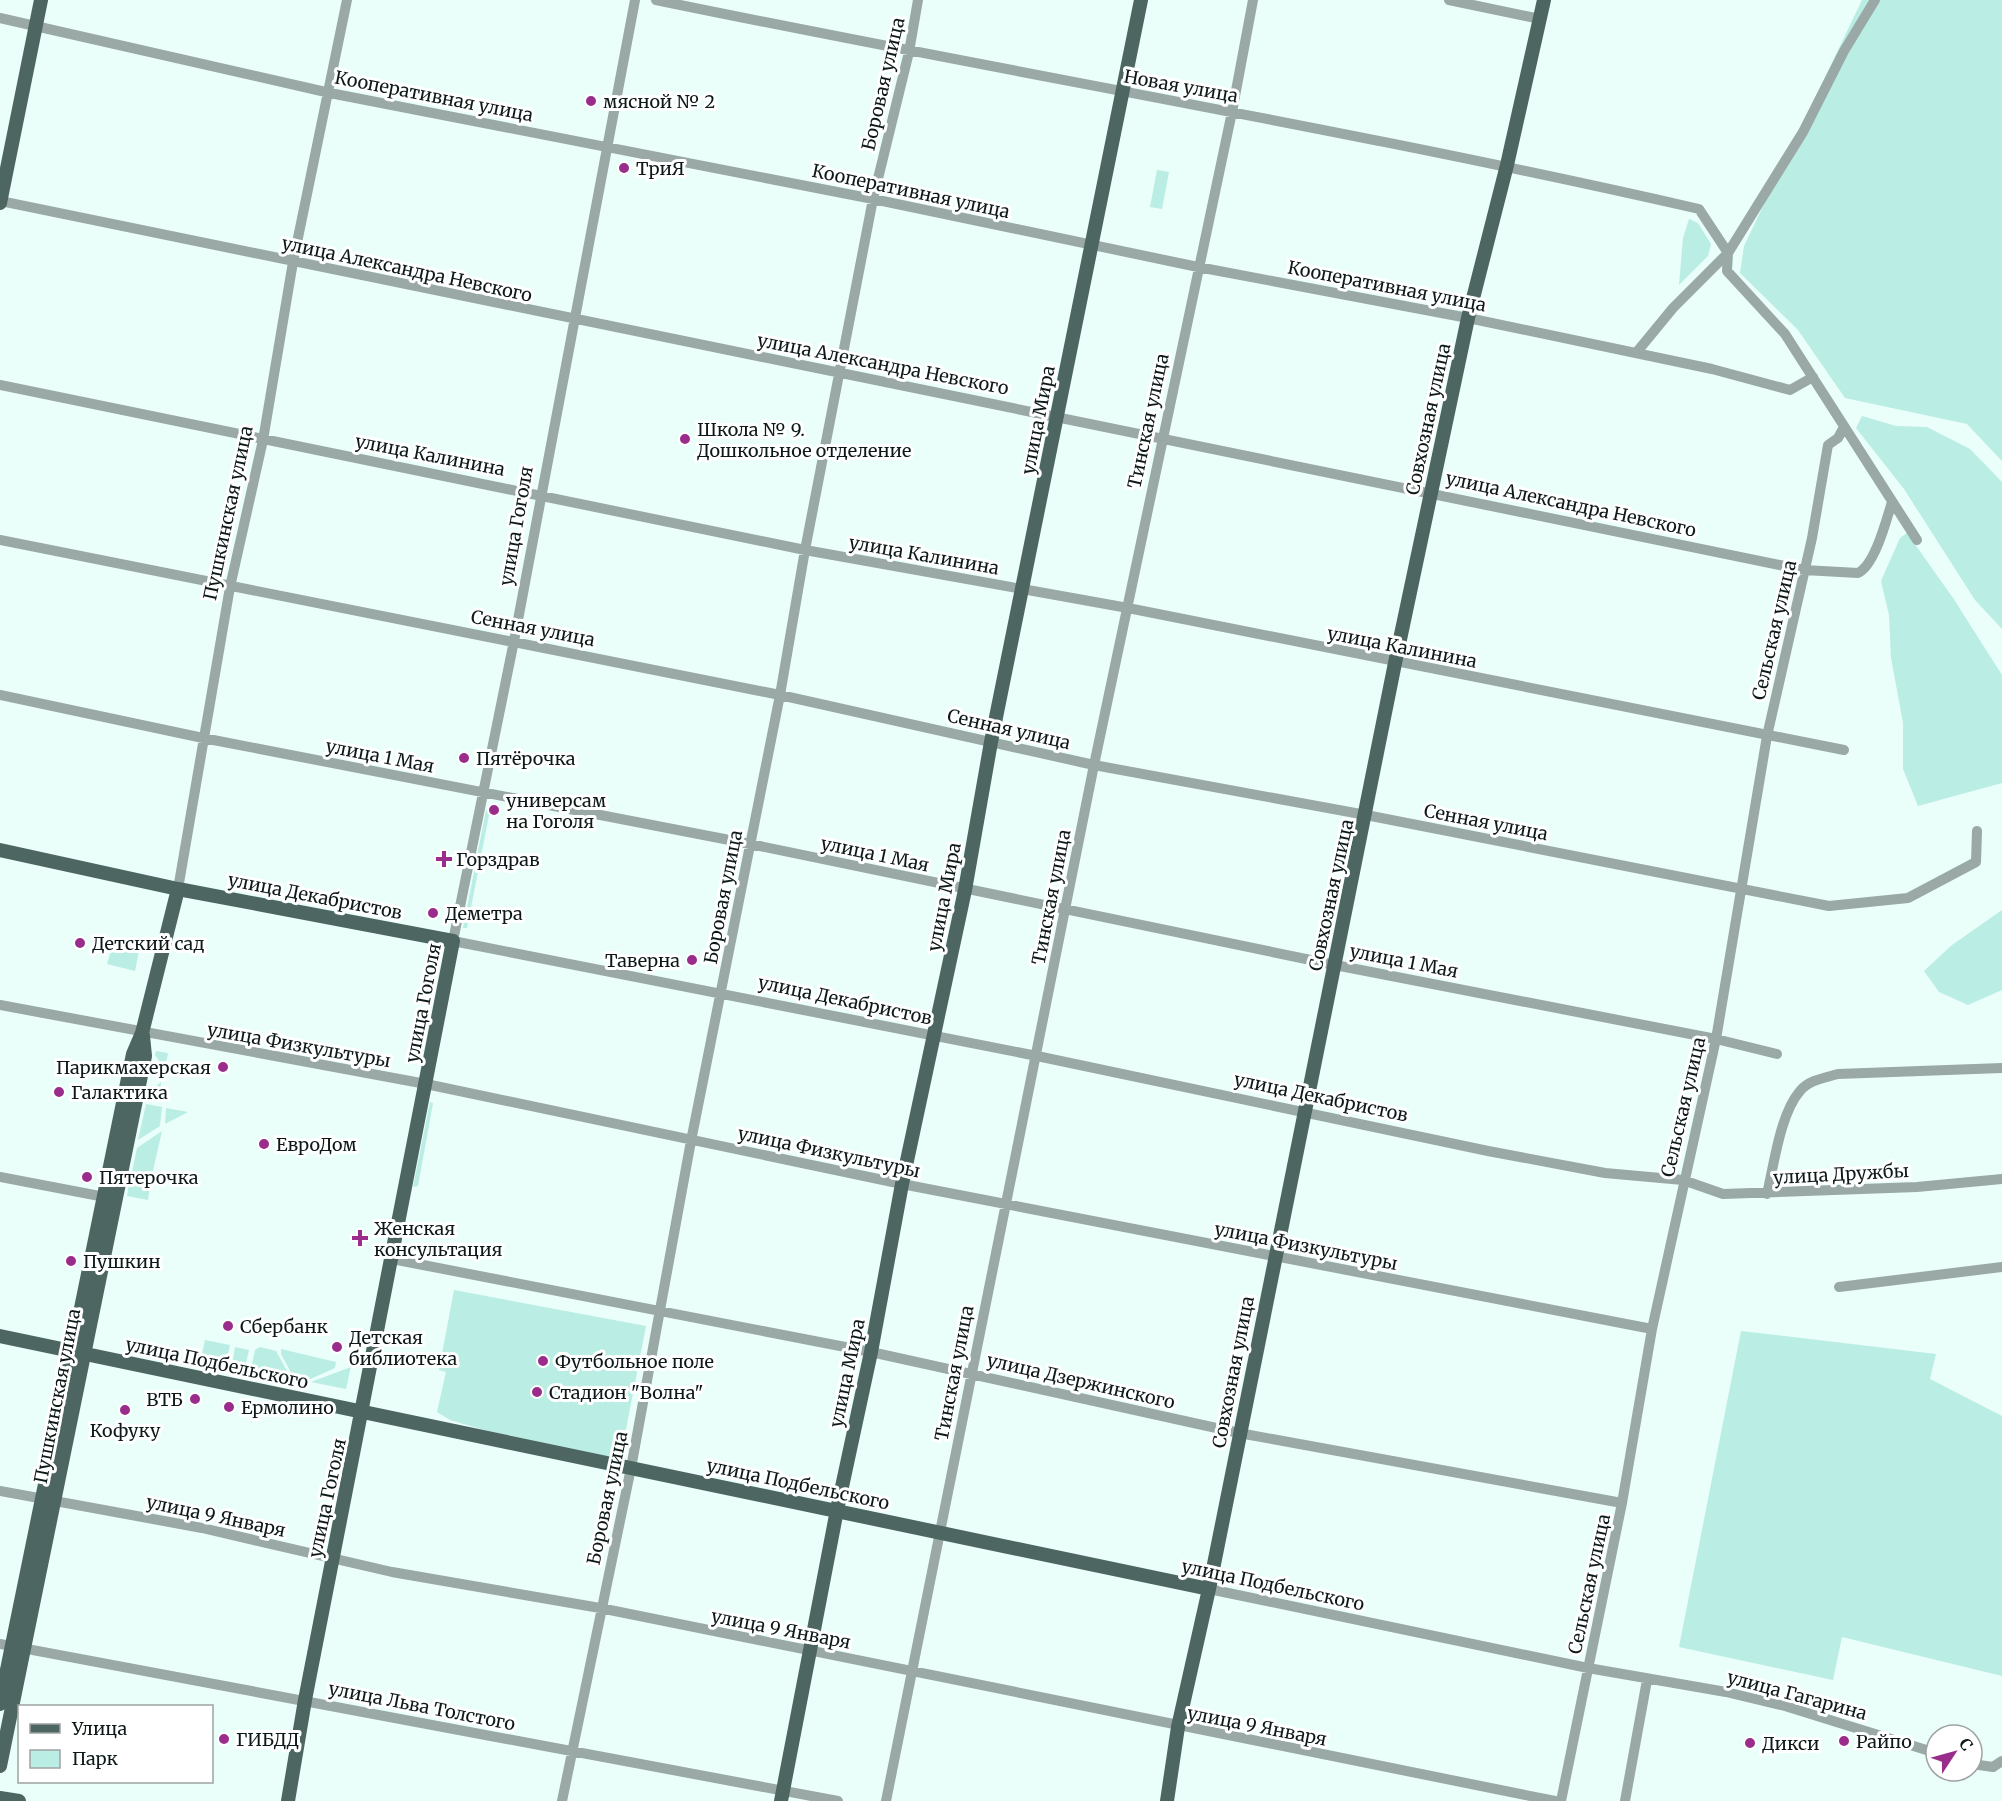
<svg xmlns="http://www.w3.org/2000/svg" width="2002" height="1801" font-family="Merriweather,serif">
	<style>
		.green { fill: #baede4 }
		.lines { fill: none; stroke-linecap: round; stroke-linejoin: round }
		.minor { stroke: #9aa8a6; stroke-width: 10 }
		.major { stroke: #4d6662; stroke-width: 14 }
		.poi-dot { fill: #9a2d8c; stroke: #fff; stroke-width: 2 }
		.labels { text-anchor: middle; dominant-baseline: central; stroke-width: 6; stroke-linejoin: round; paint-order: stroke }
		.street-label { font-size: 18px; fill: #0d1918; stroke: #fff }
		.poi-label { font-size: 18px; fill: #0d1918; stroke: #fff; text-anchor: start }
	</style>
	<rect width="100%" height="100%" fill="#eafefa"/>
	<path class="green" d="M 1862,0 L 2002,0 L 2002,461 L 1967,424 L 1845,398 L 1798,330 L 1740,273 L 1744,246 Z
		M 1157,170 L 1169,172 L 1162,209 L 1150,207 Z
		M 1689,219 L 1698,223 L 1711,244 L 1708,256 L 1679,285 L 1683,238 Z
		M 1862,416 L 1896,426 L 1927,427 L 1970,449 L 2002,482 L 2002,629 L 1975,600 L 1904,489 L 1856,428 Z
		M 1907,533 L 1953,598 L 2002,675 L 2002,783 L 1918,806 L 1903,769 L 1903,723 L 1891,658 L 1889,615 L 1881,581 L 1900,538 Z
		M 486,810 L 490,810 L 467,928 L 463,928 Z
		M 2002,910 L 2002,990 L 1968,1005 L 1939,992 L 1924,971 L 1952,945 Z
		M 124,938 L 141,941 L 135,971 L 107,964 L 113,943 Z
		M 156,1051 L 168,1053 L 165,1069 L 155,1055 Z
		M 161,1082 L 160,1101 L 147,1099 L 147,1094 Z
		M 430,1102 L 433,1103 L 418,1186 L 413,1187 Z
		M 146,1104 L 162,1107 L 160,1126 L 138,1140 Z
		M 166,1108 L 188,1112 L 165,1124 Z
		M 162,1131 L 152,1175 L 132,1172 L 137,1148 Z
		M 130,1177 L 151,1180 L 148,1200 L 127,1196 Z
		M 454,1290 L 646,1326 L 620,1460 L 484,1430 L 450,1420 L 437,1412 L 446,1372 L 439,1370 Z
		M 1741,1331 L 1936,1354 L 1930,1379 L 2002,1416 L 2002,1676 L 1842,1637 L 1833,1680 L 1679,1647 Z
		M 205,1340 L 230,1345 L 226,1364 L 201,1359 Z
		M 235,1347 L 249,1350 L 245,1367 L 232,1365 Z
		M 260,1347 L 276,1351 L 291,1378 L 251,1369 L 255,1350 Z
		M 281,1349 L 336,1362 L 335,1368 L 306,1381 L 294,1378 L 281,1354 Z
		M 351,1366 L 346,1389 L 311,1382 L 351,1367 Z"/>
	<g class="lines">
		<path class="minor" d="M 635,0 L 514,641 L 453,941 L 1037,1056 L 1488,1151 L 1605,1173 L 1683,1180 L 1723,1194 L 1917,1187 L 2002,1179
			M 656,0 C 1004,72 1354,130 1699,209 L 1728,253 L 1727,271 L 1785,334 L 1917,540
			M 1449,0 L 1540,19
			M 0,18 L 330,93 L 873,199 L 1198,267 L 1468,318 L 1712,369 L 1790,390 L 1813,377
			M 0,201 L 1804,570 L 1858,573 C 1875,565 1886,521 1892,502
			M 1636,353 L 1673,308 L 1728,253 L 1803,132 L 1844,51 L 1875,0
			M 0,385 L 805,550 L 1128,608 L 1844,750
			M 0,540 L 780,695 L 1094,765 L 1366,815 L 1829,906 L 1908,898 L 1976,862 L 1977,831
			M 0,695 L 203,738 L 750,844 L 1335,965 L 1716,1039 L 1777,1054
			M 178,889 L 230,587 L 263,440 L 293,262 L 347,0
			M 0,1005 L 426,1084 L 902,1184 L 1652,1329
			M 0,1177 L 110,1198
			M 1767,1194 C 1774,1165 1780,1114 1800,1091 C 1809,1080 1824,1078 1838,1074 L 2002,1068
			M 392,1259 L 871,1352 L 1239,1433 L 1622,1503
			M 1839,1287 L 2002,1267
			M 0,1491 L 202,1528 L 392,1572 L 600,1608 L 1555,1801
			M 1209,1589 L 1588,1668 L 1726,1692 L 1785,1706 L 1936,1753
			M 0,1644 L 838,1801
			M 1972,1764 L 1993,1767 L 2002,1761
			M 562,1801 L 631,1468 L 691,1141 L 780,695 L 805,550 L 873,199 L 909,52 L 918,0
			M 886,1801 L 1094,765 L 1232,112 L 1253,0
			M 1561,1801 L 1622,1503 L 1652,1329 L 1716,1039 L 1767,736 L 1812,538 L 1828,445 L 1838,438 L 1844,427
			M 1625,1801 L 1647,1680"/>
		<path class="major" d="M 0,203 L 41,0
			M 0,850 L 178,889 L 453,941 L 305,1700 L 288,1801
			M 0,1336 L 1209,1589
			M 0,1704 L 133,1054 L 142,1033 L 178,889
			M 0,1766 L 145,1056 L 143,1036
			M 0,1798 L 19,1801
			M 781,1801 L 837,1510 L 871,1352 L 902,1184 L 965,890 L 991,742 L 1141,0
			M 1167,1801 L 1178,1727 L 1209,1589 L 1395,663 L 1468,318 L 1507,165 L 1544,0"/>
	</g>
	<g class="poi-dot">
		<circle cx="591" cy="101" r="6"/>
		<circle cx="624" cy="168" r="6"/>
		<circle cx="685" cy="439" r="6"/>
		<circle cx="464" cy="758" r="6"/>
		<circle cx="494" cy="810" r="6"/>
		<path d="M441 850h6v6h6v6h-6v6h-6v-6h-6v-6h6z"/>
		<circle cx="433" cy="913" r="6"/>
		<circle cx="80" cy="943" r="6"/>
		<circle cx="692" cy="960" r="6"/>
		<circle cx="223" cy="1067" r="6"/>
		<circle cx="59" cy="1092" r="6"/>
		<circle cx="264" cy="1144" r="6"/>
		<circle cx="87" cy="1177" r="6"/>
		<path d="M357 1229h6v6h6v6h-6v6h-6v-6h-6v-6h6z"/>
		<circle cx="71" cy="1261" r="6"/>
		<circle cx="228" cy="1326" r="6"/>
		<circle cx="337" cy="1347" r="6"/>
		<circle cx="543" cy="1361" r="6"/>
		<circle cx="537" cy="1392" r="6"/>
		<circle cx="195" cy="1399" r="6"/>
		<circle cx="229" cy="1407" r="6"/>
		<circle cx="125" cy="1410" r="6"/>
		<circle cx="224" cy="1739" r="6"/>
		<circle cx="1844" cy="1741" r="6"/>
		<circle cx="1750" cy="1743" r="6"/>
	</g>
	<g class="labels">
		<g class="street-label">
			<text transform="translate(883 84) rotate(-77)">Боровая улица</text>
			<text transform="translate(1181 86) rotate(10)">Новая улица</text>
			<text transform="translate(434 96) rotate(11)">Кооперативная улица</text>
			<text transform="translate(911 191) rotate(12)">Кооперативная улица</text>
			<text transform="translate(407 269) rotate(12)">улица Александра Невского</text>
			<text transform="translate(1387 286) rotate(11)">Кооперативная улица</text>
			<text transform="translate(883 364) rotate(11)">улица Александра Невского</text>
			<text transform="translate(1428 419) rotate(-78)">Совхозная улица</text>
			<text transform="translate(1038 420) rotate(-79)">улица Мира</text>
			<text transform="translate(1148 421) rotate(-78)">Тинская улица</text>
			<text transform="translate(430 455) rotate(11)">улица Калинина</text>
			<text transform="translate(1571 504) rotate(12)">улица Александра Невского</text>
			<text transform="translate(228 513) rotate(-78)">Пушкинская улица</text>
			<text transform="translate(516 526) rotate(-80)">улица Гоголя</text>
			<text transform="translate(924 555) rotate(10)">улица Калинина</text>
			<text transform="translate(533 628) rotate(11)">Сенная улица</text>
			<text transform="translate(1774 630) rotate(-77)">Сельская улица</text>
			<text transform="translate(1402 647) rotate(11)">улица Калинина</text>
			<text transform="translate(1009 729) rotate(13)">Сенная улица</text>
			<text transform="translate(380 756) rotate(11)">улица 1 Мая</text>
			<text transform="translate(1486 822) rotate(11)">Сенная улица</text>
			<text transform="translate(875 854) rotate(12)">улица 1 Мая</text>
			<text transform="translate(1331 895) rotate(-78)">Совхозная улица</text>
			<text transform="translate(315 896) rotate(11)">улица Декабристов</text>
			<text transform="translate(723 897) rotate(-79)">Боровая улица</text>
			<text transform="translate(944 897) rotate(-79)">улица Мира</text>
			<text transform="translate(1051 897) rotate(-79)">Тинская улица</text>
			<text transform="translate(1404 961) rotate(11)">улица 1 Мая</text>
			<text transform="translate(845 1000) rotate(12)">улица Декабристов</text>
			<text transform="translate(423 1003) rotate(-79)">улица Гоголя</text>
			<text transform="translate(299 1045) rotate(10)">улица Физкультуры</text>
			<text transform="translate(1321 1097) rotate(12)">улица Декабристов</text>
			<text transform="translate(1683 1107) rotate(-77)">Сельская улица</text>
			<text transform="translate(829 1152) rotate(12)">улица Физкультуры</text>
			<text transform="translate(1841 1174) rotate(-3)">улица Дружбы</text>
			<text transform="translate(1306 1246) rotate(11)">улица Физкультуры</text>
			<text transform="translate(217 1363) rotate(12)">улица Подбельского</text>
			<text transform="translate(1233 1372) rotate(-79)">Совхозная улица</text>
			<text transform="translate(847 1373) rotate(-78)">улица Мира</text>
			<text transform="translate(954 1373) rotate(-79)">Тинская улица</text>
			<text transform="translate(1081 1381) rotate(13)">улица Дзержинского</text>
			<text transform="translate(57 1396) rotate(-79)">Пушкинская улица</text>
			<text transform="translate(798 1484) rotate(12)">улица Подбельского</text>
			<text transform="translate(327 1498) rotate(-78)">улица Гоголя</text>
			<text transform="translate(607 1498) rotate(-78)">Боровая улица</text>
			<text transform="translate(216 1516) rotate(12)">улица 9 Января</text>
			<text transform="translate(1589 1584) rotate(-78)">Сельская улица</text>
			<text transform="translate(1273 1585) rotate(12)">улица Подбельского</text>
			<text transform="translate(781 1629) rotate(11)">улица 9 Января</text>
			<text transform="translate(1797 1695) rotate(15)">улица Гагарина</text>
			<text transform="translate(422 1706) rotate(11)">улица Льва Толстого</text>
			<text transform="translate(1257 1726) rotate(11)">улица 9 Января</text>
		</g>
		<g class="poi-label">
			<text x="603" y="101">мясной № 2</text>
			<text x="636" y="168">ТриЯ</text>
			<text x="697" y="429">Школа № 9.<tspan x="697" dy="21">Дошкольное отделение</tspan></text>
			<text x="476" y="758">Пятёрочка</text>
			<text x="506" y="800">универсам<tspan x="506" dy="21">на Гоголя</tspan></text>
			<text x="456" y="859">Горздрав</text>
			<text x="445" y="913">Деметра</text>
			<text x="92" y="943">Детский сад</text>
			<text x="680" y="960" text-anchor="end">Таверна</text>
			<text x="211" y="1067" text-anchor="end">Парикмахерская</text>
			<text x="71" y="1092">Галактика</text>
			<text x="276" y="1144">ЕвроДом</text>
			<text x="99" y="1177">Пятерочка</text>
			<text x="374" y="1228">Женская<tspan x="374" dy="21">консультация</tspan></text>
			<text x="83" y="1261">Пушкин</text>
			<text x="240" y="1326">Сбербанк</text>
			<text x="349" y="1337">Детская<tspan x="349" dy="21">библиотека</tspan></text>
			<text x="555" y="1361">Футбольное поле</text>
			<text x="549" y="1392">Стадион "Волна"</text>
			<text x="183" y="1399" text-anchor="end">ВТБ</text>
			<text x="241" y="1407">Ермолино</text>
			<text x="125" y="1430" text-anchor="middle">Кофуку</text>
			<text x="236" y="1739">ГИБДД</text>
			<text x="1856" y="1741">Райпо</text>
			<text x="1762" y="1743">Дикси</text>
		</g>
	</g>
	<rect x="18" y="1705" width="195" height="78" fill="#ffffff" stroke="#9ea3a3" stroke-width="1.5"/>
	<rect x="30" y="1724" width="30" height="9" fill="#4d6662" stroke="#9ea3a3" stroke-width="1.5"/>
	<text x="72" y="1735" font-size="18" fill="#0d1918">Улица</text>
	<rect x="30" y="1750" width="30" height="18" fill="#baede4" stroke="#9ea3a3" stroke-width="1.5"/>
	<text x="72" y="1765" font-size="18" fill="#0d1918">Парк</text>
	<g transform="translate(1954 1753) rotate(54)"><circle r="28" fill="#ffffff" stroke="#9ea3a3" stroke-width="1.5"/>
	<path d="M0-4.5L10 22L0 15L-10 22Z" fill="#9a2d8c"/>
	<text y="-9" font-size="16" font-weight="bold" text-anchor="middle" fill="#0d1918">С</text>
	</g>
</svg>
